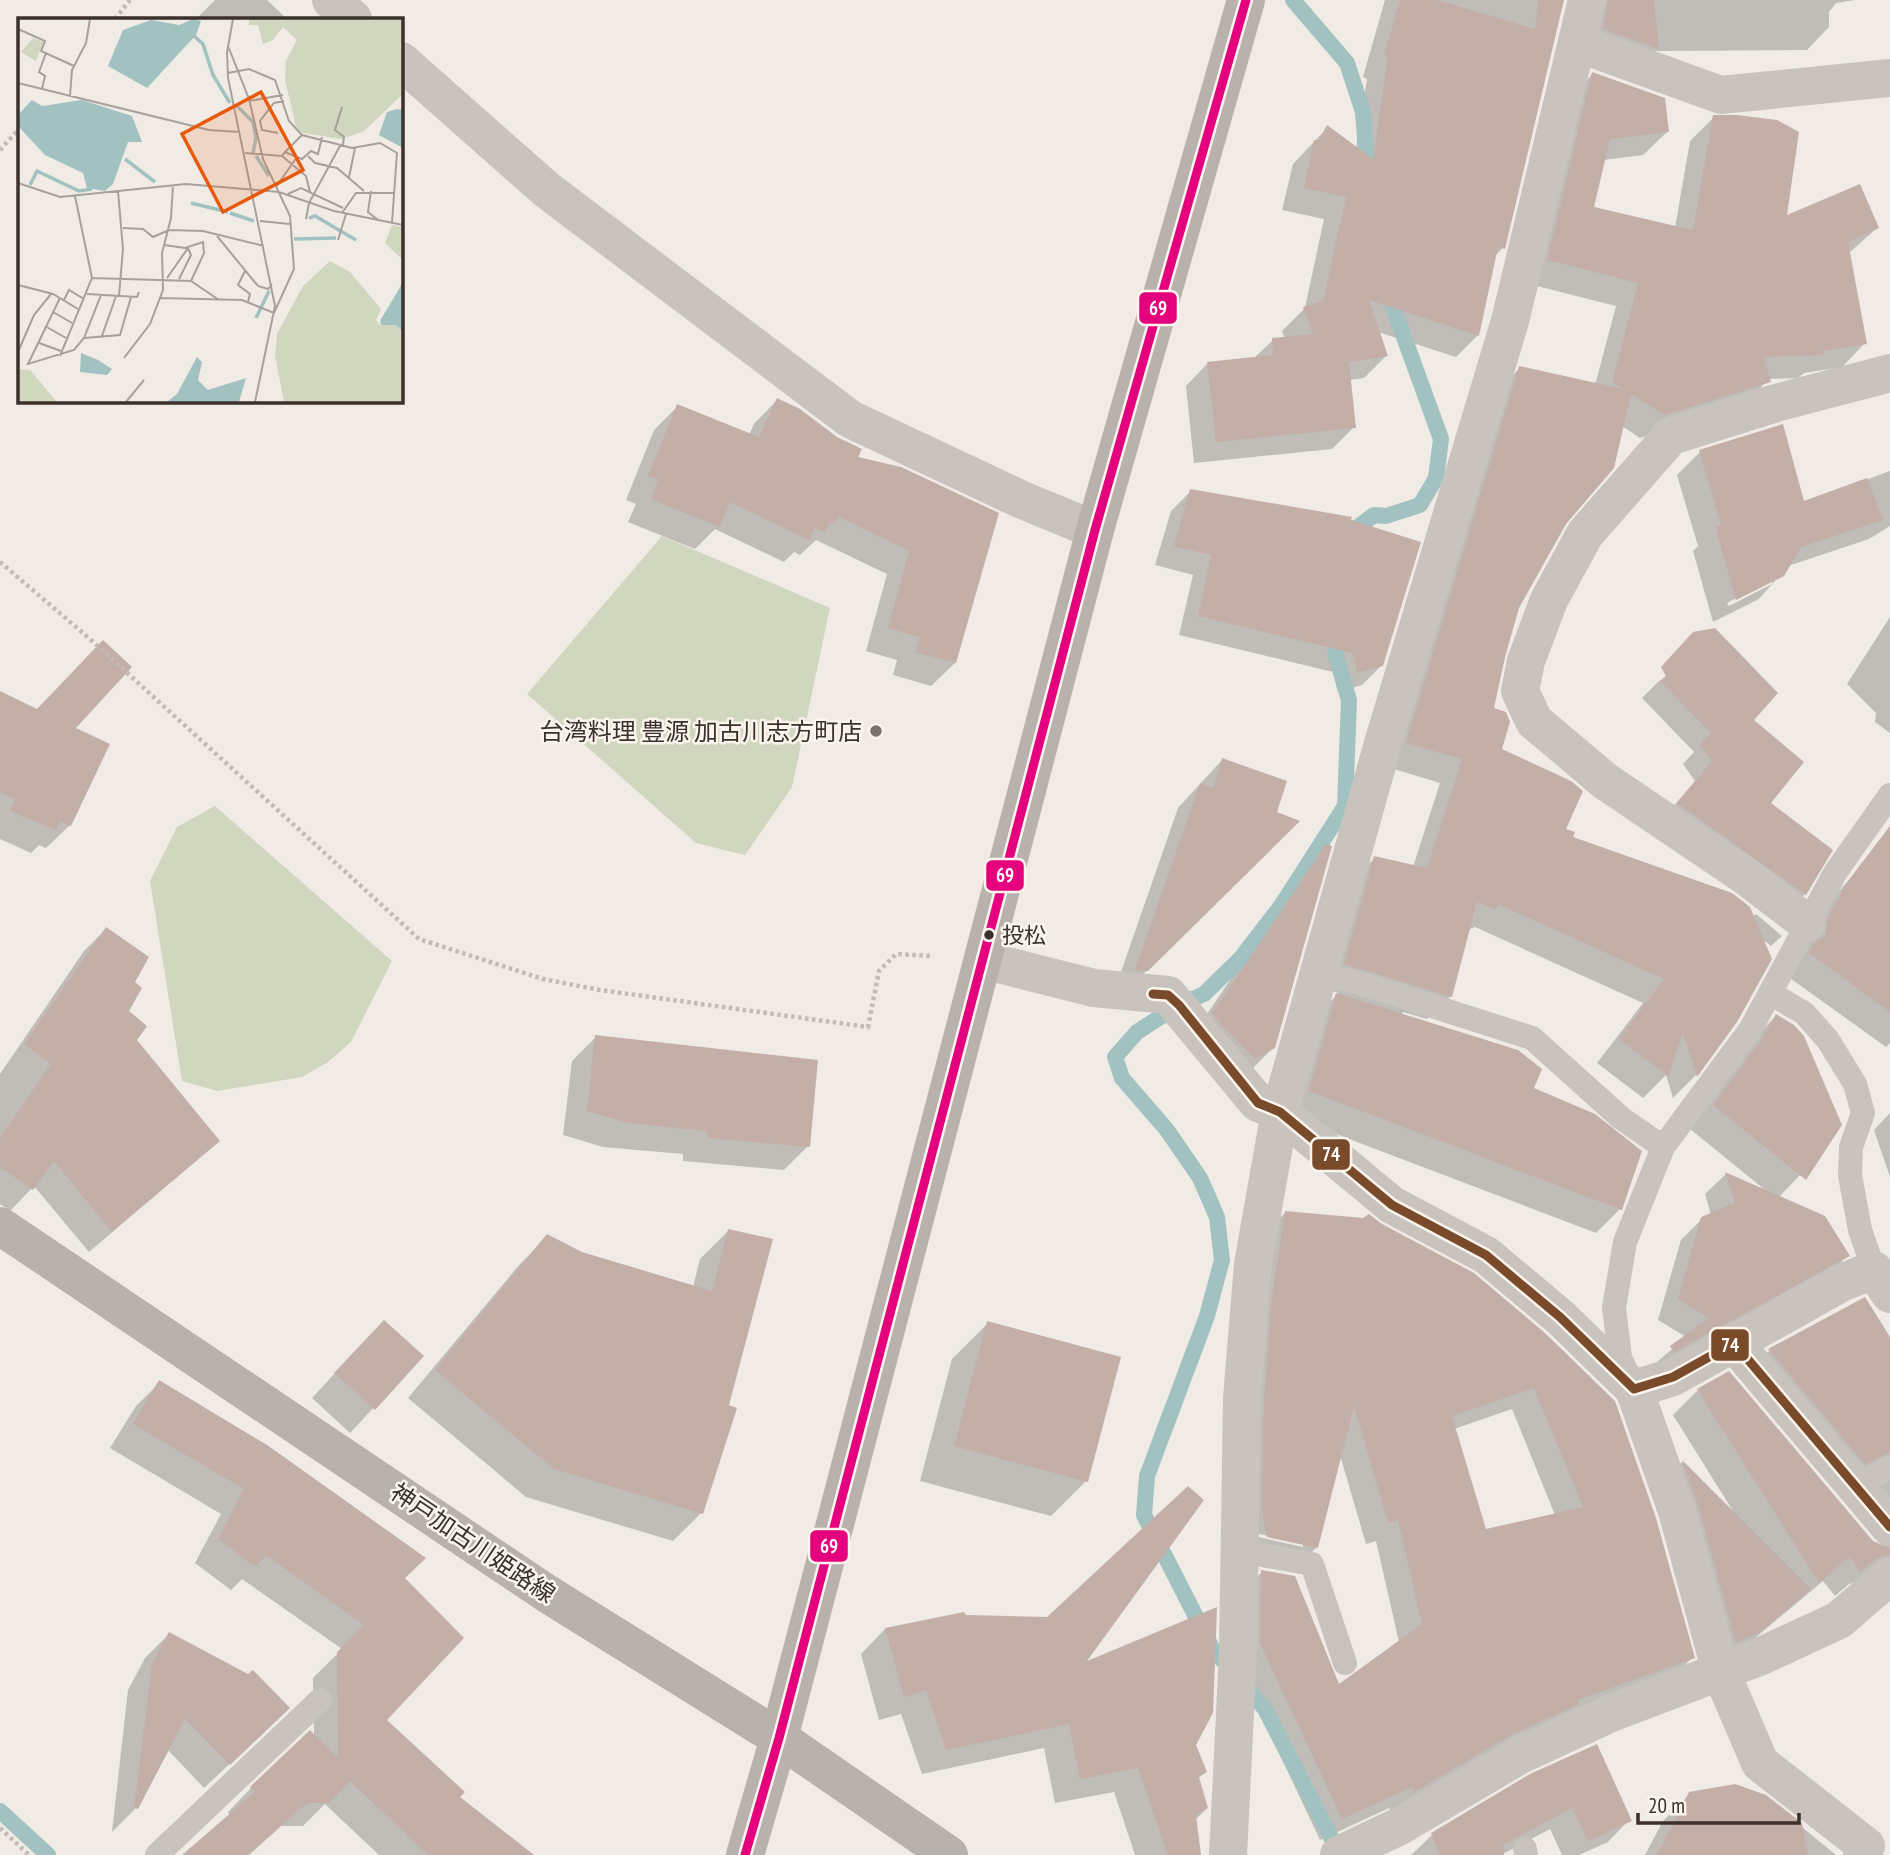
<svg xmlns="http://www.w3.org/2000/svg" width="1890" height="1855" font-family="'PT Sans Narrow','Noto Sans JP',sans-serif">
	<style>
		.green { fill: #d1d6bf }
		.shadow { fill: #0003; fill-rule: evenodd }
		.lines { fill: none; stroke-linecap: round; stroke-linejoin: round }
		.stream { stroke: #a1c2c1; stroke-width: 16 }
		.building { fill: #c3afa7; fill-rule: evenodd }
		.path { stroke: #c2bbb6; stroke-width: 4.5; stroke-dasharray: 3.5 3.5; stroke-linecap: butt }
		.service { stroke: #c9c3be; stroke-width: 24 }
		.minor { stroke: #c9c3be; stroke-width: 38 }
		.primary { stroke: #b8b1ad; stroke-width: 38 }
		.bus-1-casing { stroke: #fbf5ee; stroke-width: 14 }
		.bus-2-casing { stroke: #fbf5ee; stroke-width: 14 }
		.bus-1 { stroke: #e5007d; stroke-width: 9 }
		.bus-2 { stroke: #7a4b2a; stroke-width: 9 }
		.poi-dot { fill: #7a716c; stroke: #fbf5ee; stroke-width: 2.5 }
		.bus-dot { fill: #3b302b; stroke: #fbf5ee; stroke-width: 2.5 }
		.labels { text-anchor: middle; dominant-baseline: central; stroke-width: 5; stroke-linejoin: round; paint-order: stroke }
		.bus-label { font-size: 22px; fill: #3b302b; stroke: #fbf5ee; text-anchor: start }
		.poi-label { font-size: 24px; fill: #3b302b; stroke: #fbf5ee; text-anchor: end }
		.street-label { font-size: 24px; fill: #3b302b; stroke: #fbf5ee }
		.inset-river { fill: none; stroke: #a1c2c1; stroke-width: 3.5 }
		.inset-road { fill: none; stroke: #a8a09b; stroke-width: 2 }
		.view { fill: #e8590c; fill-opacity: 0.15; stroke: #e8590c; stroke-width: 3.5 }
		.inset-edge { fill: none; stroke: #3b302b; stroke-width: 3.5 }
		.line-badge { stroke: #fbf5ee; stroke-width: 2.5 }
		.badge-label { font-size: 19px; text-anchor: middle; font-weight: bold; fill: #fff }
	</style>
	<rect width="100%" height="100%" fill="#f0ebe5"/>
	<path class="green" d="M 662,536 L 830,608 L 792,787 L 745,855 L 696,843 L 527,694 Z
		M 215,806 L 392,961 L 351,1042 L 328,1062 L 302,1077 L 217,1091 L 182,1081 L 150,881 L 177,827 Z"/>
	<path class="shadow" d="M 215,0 L 267,0 L 287,19 L 196,19 Z
		M 1385,0 L 1855,0 L 1836,3 L 1829,12 L 1829,27 L 1807,50 L 1655,51 L 1636,71 L 1569,0 L 1563,0 L 1503,248 L 1494,257 L 1478,335 L 1456,357 L 1378,332 L 1386,356 L 1364,378 L 1349,380 L 1354,427 L 1332,449 L 1194,463 L 1186,386 L 1208,363 L 1253,359 L 1273,340 L 1285,339 L 1282,331 L 1305,308 L 1324,219 L 1282,210 L 1293,164 L 1328,127 L 1356,149 L 1367,79 L 1363,77 Z
		M 1593,74 L 1667,132 L 1643,155 L 1603,160 L 1592,208 L 1675,228 L 1690,141 L 1714,117 L 1785,217 L 1877,228 L 1848,254 L 1865,343 L 1842,367 L 1804,373 L 1798,378 L 1768,379 L 1746,405 L 1640,438 L 1622,426 L 1517,608 L 1492,709 L 1500,750 L 1571,838 L 1752,917 L 1756,914 L 1782,936 L 1771,946 L 1762,939 L 1736,1021 L 1695,1076 L 1673,1098 L 1666,1075 L 1643,1098 L 1597,1063 L 1643,1003 L 1475,927 L 1468,930 L 1451,996 L 1427,1019 L 1403,1012 L 1402,1015 L 1620,1209 L 1596,1233 L 1286,1115 L 1312,1019 L 1339,993 L 1322,988 L 1351,881 L 1375,858 L 1413,867 L 1440,783 L 1384,766 L 1496,391 L 1520,368 L 1595,385 L 1616,306 L 1525,283 L 1569,97 Z
		M 777,400 L 855,458 L 900,469 L 955,663 L 931,686 L 893,675 L 897,660 L 866,651 L 887,574 L 816,540 L 800,555 L 794,552 L 784,562 L 715,529 L 695,549 L 628,522 L 636,504 L 626,500 L 654,430 L 678,406 L 749,435 L 754,424 Z
		M 1700,452 L 1803,503 L 1890,471 L 1890,526 L 1869,539 L 1788,566 L 1759,599 L 1713,622 L 1693,551 L 1698,546 L 1677,475 ZM 1772,580 L 1772,584 L 1729,606 L 1727,603 Z
		M 1191,491 L 1382,665 L 1362,685 L 1338,692 L 1333,672 L 1179,635 L 1193,575 L 1155,565 L 1171,511 Z
		M 1890,617 L 1890,733 L 1875,722 L 1876,713 L 1847,684 Z
		M 1738,655 L 1768,804 L 1805,894 L 1787,912 L 1660,822 L 1695,781 L 1683,764 L 1694,752 L 1642,698 L 1659,681 Z
		M 0,693 L 73,728 L 70,825 L 46,848 L 39,845 L 31,853 L 0,839 Z
		M 1222,760 L 1275,813 L 1297,821 L 1124,993 L 1114,992 L 1178,808 Z
		M 1327,846 L 1274,1047 L 1253,1068 L 1193,1035 L 1306,867 Z
		M 1870,857 L 1890,868 L 1890,1043 L 1886,1047 L 1787,976 L 1825,906 Z
		M 106,929 L 133,983 L 127,1012 L 135,1040 L 218,1141 L 89,1252 L 34,1186 L 10,1211 L 0,1204 L 0,1074 L 84,951 Z
		M 1776,1016 L 1839,1121 L 1800,1175 L 1779,1197 L 1847,1256 L 1827,1277 L 1650,1368 L 1686,1337 L 1658,1320 L 1681,1240 L 1702,1219 L 1711,1215 L 1705,1194 L 1726,1174 L 1764,1189 L 1690,1129 L 1752,1040 Z
		M 596,1037 L 808,1146 L 784,1170 L 683,1161 L 683,1154 L 603,1147 L 563,1135 L 572,1061 Z
		M 1890,1113 L 1890,1177 L 1874,1130 Z
		M 1285,1213 L 1381,1226 L 1473,1275 L 1693,1657 L 1670,1680 L 1391,1813 L 1389,1808 L 1320,1840 L 1238,1666 L 1240,1594 L 1262,1572 L 1339,1687 L 1399,1642 L 1376,1541 L 1366,1544 L 1340,1455 L 1317,1547 L 1294,1570 L 1245,1559 L 1263,1235 ZM 1512,1409 L 1555,1515 L 1484,1531 L 1454,1429 ZM 1259,1534 L 1303,1543 L 1303,1547 L 1258,1537 Z
		M 728,1231 L 727,1406 L 701,1513 L 673,1541 L 526,1497 L 408,1398 L 520,1264 L 548,1236 L 581,1254 L 693,1287 L 700,1259 Z
		M 1864,1299 L 1890,1340 L 1890,1558 L 1864,1580 L 1849,1584 L 1835,1596 L 1823,1581 L 1736,1654 L 1662,1482 L 1682,1462 L 1733,1511 L 1673,1415 L 1698,1390 L 1872,1542 L 1888,1550 L 1744,1376 L 1769,1351 Z
		M 988,1323 L 1086,1481 L 1051,1516 L 920,1481 L 952,1359 Z
		M 360,1346 L 422,1356 L 350,1433 L 312,1398 Z
		M 160,1382 L 403,1578 L 384,1720 L 457,1797 L 531,1855 L 379,1855 L 325,1804 L 303,1826 L 281,1826 L 249,1855 L 187,1855 L 230,1815 L 228,1812 L 251,1788 L 314,1736 L 313,1678 L 342,1649 L 242,1579 L 231,1590 L 195,1563 L 221,1514 L 110,1448 L 136,1406 Z
		M 885,1629 L 1082,1665 L 1194,1744 L 1205,1772 L 1198,1778 L 1206,1809 L 1195,1820 L 1199,1855 L 1135,1855 L 1114,1792 L 1055,1803 L 1044,1748 L 922,1774 L 901,1714 L 879,1720 L 861,1654 Z
		M 169,1634 L 263,1732 L 204,1788 L 167,1749 L 136,1808 L 112,1832 L 128,1690 L 145,1658 Z
		M 1531,1776 L 1629,1820 L 1608,1842 L 1579,1855 L 1562,1855 L 1550,1829 L 1501,1855 L 1411,1855 L 1432,1835 Z
		M 1690,1794 L 1765,1797 L 1836,1855 L 1645,1855 L 1663,1821 Z"/>
	<g class="lines">
		<path class="stream" d="M 1293,0 L 1347,63 L 1363,112 L 1368,175
			M 1351,540 L 1354,530 L 1374,515 L 1386,516 L 1420,505 L 1436,478 L 1441,439 L 1387,290
			M 1334,630 L 1336,656 L 1349,700 L 1345,806 L 1281,906 L 1241,958 L 1204,994 L 1179,1005 L 1137,1032 L 1115,1057 L 1122,1078 L 1167,1130 L 1200,1178 L 1217,1217 L 1222,1260 L 1207,1316 L 1147,1476 L 1144,1515 L 1212,1648 L 1265,1709 L 1340,1855
			M 0,1811 L 48,1855"/>
	</g>
	<path class="building" d="M 1400,0 L 1437,0 L 1535,29 L 1538,0 L 1564,0 L 1505,249 L 1498,247 L 1479,336 L 1369,300 L 1388,356 L 1349,362 L 1356,428 L 1216,442 L 1207,362 L 1273,355 L 1272,338 L 1313,334 L 1303,307 L 1323,301 L 1346,197 L 1304,188 L 1314,140 L 1319,140 L 1327,125 L 1373,159 L 1388,57 L 1384,55 Z
		M 1608,0 L 1654,0 L 1659,49 L 1603,29 Z
		M 1592,72 L 1665,98 L 1669,132 L 1610,139 L 1594,207 L 1693,230 L 1713,115 L 1737,115 L 1777,120 L 1799,132 L 1787,215 L 1860,184 L 1879,228 L 1848,242 L 1867,344 L 1823,351 L 1824,355 L 1764,357 L 1771,382 L 1665,415 L 1631,394 L 1614,468 L 1566,524 L 1519,608 L 1505,657 L 1494,708 L 1506,712 L 1510,722 L 1502,749 L 1571,781 L 1583,791 L 1566,829 L 1575,832 L 1573,837 L 1732,893 L 1750,907 L 1772,959 L 1737,1022 L 1697,1077 L 1683,1032 L 1668,1076 L 1619,1039 L 1664,979 L 1498,904 L 1496,909 L 1477,902 L 1452,997 L 1344,964 L 1374,856 L 1427,868 L 1462,759 L 1406,743 L 1519,366 L 1623,389 L 1612,382 L 1638,283 L 1547,260 Z
		M 777,398 L 800,409 L 837,437 L 862,449 L 858,457 L 901,467 L 999,513 L 956,663 L 915,652 L 920,637 L 888,628 L 909,551 L 838,516 L 835,524 L 830,522 L 825,532 L 815,528 L 809,540 L 730,502 L 720,527 L 651,499 L 658,480 L 648,476 L 677,404 L 759,437 Z
		M 1783,424 L 1804,501 L 1867,478 L 1883,520 L 1801,547 L 1784,576 L 1736,600 L 1715,526 L 1721,525 L 1699,450 Z
		M 1190,489 L 1352,517 L 1351,520 L 1421,542 L 1383,666 L 1357,673 L 1352,653 L 1198,616 L 1211,555 L 1174,546 Z
		M 1715,628 L 1778,693 L 1754,720 L 1804,762 L 1771,803 L 1833,850 L 1806,895 L 1677,803 L 1712,761 L 1699,745 L 1711,733 L 1660,681 L 1666,676 L 1661,667 L 1693,632 Z
		M 103,640 L 132,667 L 76,728 L 110,744 L 71,826 L 60,821 L 56,830 L 10,811 L 15,799 L 0,792 L 0,691 L 37,709 Z
		M 1222,758 L 1287,781 L 1277,812 L 1300,821 L 1148,971 L 1135,970 L 1200,783 L 1213,788 Z
		M 1890,826 L 1890,1012 L 1809,953 L 1814,943 L 1825,936 L 1828,918 L 1848,881 Z
		M 1326,844 L 1332,846 L 1275,1048 L 1255,1059 L 1212,1014 Z
		M 106,927 L 149,957 L 135,982 L 142,988 L 129,1011 L 147,1026 L 137,1040 L 220,1141 L 112,1232 L 54,1161 L 33,1190 L 0,1167 L 0,1138 L 51,1064 L 24,1044 Z
		M 1336,993 L 1518,1050 L 1542,1069 L 1534,1088 L 1595,1114 L 1642,1151 L 1622,1210 L 1309,1091 Z
		M 1776,1014 L 1794,1025 L 1804,1036 L 1842,1125 L 1806,1180 L 1713,1105 L 1762,1039 Z
		M 595,1035 L 818,1060 L 810,1147 L 707,1138 L 707,1131 L 628,1123 L 587,1111 Z
		M 1725,1172 L 1825,1216 L 1850,1256 L 1674,1352 L 1670,1346 L 1709,1318 L 1678,1299 L 1701,1217 L 1735,1203 Z
		M 1285,1211 L 1363,1218 L 1369,1214 L 1382,1224 L 1474,1273 L 1545,1333 L 1615,1401 L 1656,1518 L 1695,1658 L 1577,1700 L 1579,1704 L 1509,1736 L 1414,1792 L 1412,1787 L 1342,1819 L 1260,1643 L 1261,1570 L 1295,1576 L 1339,1684 L 1422,1624 L 1398,1520 L 1388,1523 L 1354,1406 L 1318,1548 L 1267,1537 L 1262,1512 L 1264,1399 L 1272,1296 ZM 1534,1388 L 1583,1507 L 1486,1529 L 1452,1416 Z
		M 728,1229 L 773,1239 L 729,1405 L 737,1408 L 703,1514 L 554,1469 L 435,1370 L 547,1234 L 582,1252 L 712,1291 Z
		M 1865,1297 L 1890,1337 L 1890,1452 L 1865,1464 L 1768,1349 Z
		M 384,1320 L 424,1356 L 375,1410 L 334,1373 Z
		M 987,1321 L 1121,1357 L 1088,1482 L 954,1446 Z
		M 1729,1371 L 1873,1541 L 1890,1548 L 1890,1555 L 1876,1559 L 1861,1572 L 1849,1557 L 1819,1583 L 1697,1389 Z
		M 159,1380 L 267,1445 L 426,1558 L 405,1578 L 464,1638 L 387,1720 L 465,1792 L 460,1797 L 534,1855 L 428,1855 L 350,1781 L 329,1803 L 307,1803 L 248,1855 L 182,1855 L 255,1792 L 250,1787 L 310,1730 L 338,1758 L 337,1652 L 364,1625 L 266,1555 L 256,1567 L 218,1539 L 244,1489 L 133,1424 Z
		M 1682,1460 L 1811,1589 L 1759,1633 L 1736,1642 L 1698,1505 Z
		M 1188,1486 L 1204,1500 L 1087,1661 L 1217,1607 L 1213,1713 L 1196,1745 L 1207,1772 L 1199,1777 L 1208,1808 L 1196,1815 L 1201,1855 L 1168,1855 L 1138,1768 L 1080,1779 L 1069,1724 L 946,1750 L 926,1690 L 904,1697 L 885,1628 L 964,1612 L 966,1615 L 1047,1617 Z
		M 169,1632 L 248,1674 L 253,1670 L 290,1708 L 230,1765 L 185,1719 L 138,1809 L 134,1808 L 152,1664 Z
		M 1597,1744 L 1632,1821 L 1588,1841 L 1572,1808 L 1503,1845 L 1504,1855 L 1440,1855 L 1431,1833 L 1530,1774 Z
		M 1735,1784 L 1766,1795 L 1802,1823 L 1808,1855 L 1657,1855 L 1689,1792 Z"/>
	<g class="lines">
		<path class="path" d="M 115,19 L 130,0
			M 0,150 L 19,129
			M 0,562 L 90,639 L 419,939 L 543,979 L 600,990 L 868,1027 L 879,971 L 896,954 L 933,956
			M 0,1828 L 29,1855"/>
		<path class="service" d="M 1318,974 L 1360,983 L 1532,1038 L 1621,1118 L 1663,1147
			M 1770,993 L 1804,1013 L 1828,1040 L 1855,1084 L 1863,1113 L 1851,1147 L 1850,1175 L 1860,1230 L 1874,1270
			M 1629,1378 L 1620,1357 L 1614,1308 L 1625,1242 L 1663,1147 L 1750,1030 L 1835,873 L 1890,795
			M 1856,1487 L 1890,1467
			M 1240,1551 L 1312,1564 L 1345,1663
			M 1525,1849 L 1526,1855
			M 157,1855 L 320,1700"/>
		<path class="minor" d="M 331,0 L 353,19
			M 1577,43 L 1721,95 L 1890,78
			M 401,61 L 547,190 L 850,419 L 1020,499 L 1095,530
			M 1807,923 L 1744,875 L 1605,781 L 1534,721 L 1520,691 L 1526,661 L 1549,600 L 1585,534 L 1671,436 L 1776,403 L 1890,373
			M 983,960 L 1094,988 L 1168,995 L 1258,1103 L 1280,1112 L 1392,1205 L 1486,1255 L 1560,1317 L 1634,1389 L 1673,1377 L 1734,1343 L 1890,1527
			M 1734,1343 L 1843,1282 L 1874,1270 L 1890,1294
			M 1634,1389 L 1677,1511 L 1721,1672 L 1760,1763 L 1866,1846 L 1862,1855
			M 1228,1855 L 1238,1653 L 1242,1398 L 1253,1264 L 1280,1112 L 1384,740 L 1510,321 L 1587,0
			M 1339,1855 L 1400,1826 L 1520,1755 L 1611,1713 L 1759,1657 L 1839,1620 L 1890,1576"/>
		<path class="primary" d="M 0,1226 L 546,1593 L 779,1738 L 949,1855
			M 745,1855 L 779,1738 L 1095,530 L 1246,0"/>
		<defs>
			<path id="bus-1" d="M 745,1855 L 779,1738 L 1095,530 L 1246,0"/>
			<path id="bus-2" d="M 1153,994 L 1168,995 L 1179,1005 L 1258,1103 L 1280,1112 L 1392,1205 L 1486,1255 L 1560,1317 L 1634,1389 L 1673,1377 L 1734,1343 L 1890,1527"/>
		</defs>
		<use href="#bus-1" class="bus-1-casing"/>
		<use href="#bus-2" class="bus-2-casing"/>
		<use href="#bus-1" class="bus-1"/>
		<use href="#bus-2" class="bus-2"/>
	</g>
	<circle class="poi-dot" cx="876" cy="731" r="7"/>
	<circle class="bus-dot" cx="989" cy="935" r="6"/>
	<g class="labels">
		<g class="bus-label">
			<text x="1002" y="935">投松</text>
		</g>
		<g class="poi-label">
			<text x="862" y="731">台湾料理 豊源 加古川志方町店</text>
		</g>
		<g class="street-label">
			<text transform="translate(473 1543) rotate(34)">神戸加古川姫路線</text>
		</g>
	</g>
	<g transform="translate(18 18)">
		<rect width="385" height="385" fill="#f0ebe5"/>
		<path d="M 231,1 L 385,1 L 385,76 L 345,114 L 323,121 L 285,115 L 278,109 L 267,62 L 268,43 L 279,22 L 265,9 L 255,22 L 245,26 L 240,7 L 231,7 ZM 15,20 L 25,24 L 18,43 L 3,34 ZM 374,207 L 385,209 L 385,242 L 367,225 ZM 312,243 L 332,254 L 363,291 L 358,302 L 362,307 L 378,307 L 385,315 L 385,384 L 266,384 L 257,338 L 259,316 L 285,268 ZM 0,351 L 12,352 L 39,384 L 0,384 Z" fill="#d1d6bf"/>
		<path d="M 175,1 L 183,3 L 178,17 L 129,70 L 90,48 L 105,12 L 133,2 L 161,7 ZM 14,82 L 24,88 L 64,82 L 114,98 L 124,124 L 110,124 L 95,166 L 87,173 L 69,170 L 65,155 L 27,137 L 0,108 L 0,97 ZM 379,91 L 385,92 L 385,130 L 361,117 L 369,94 ZM 385,264 L 385,314 L 378,307 L 363,307 L 362,303 ZM 63,335 L 80,342 L 94,351 L 89,357 L 62,354 ZM 179,339 L 184,344 L 180,362 L 190,372 L 228,360 L 221,384 L 149,384 L 159,376 Z" fill="#a1c2c1"/>
		<path class="inset-river" d="M 176,18 L 185,26 L 195,57 L 212,85M 219,88 L 235,104 L 238,120 L 235,135M 238,138 L 251,158M 107,141 L 137,164M 12,167 L 19,153 L 61,173 L 74,171M 173,185 L 210,194M 212,195 L 236,203M 291,200 L 297,198 L 338,222M 276,221 L 318,220M 238,300 L 251,273"/>
		<path class="inset-road" d="M 215,1 L 209,34 L 210,60 L 257,288 L 237,384M 0,11 L 27,23 L 23,33 L 56,48M 210,55 L 231,51 L 257,62 L 271,103 L 284,117 L 334,130 L 362,125 L 379,135 L 374,205M 0,65 L 191,112 L 222,114M 24,71 L 27,58 L 21,54 L 28,35M 52,78 L 54,52 L 68,25 L 72,1M 231,83 L 265,77M 324,89 L 317,112 L 326,119 L 325,127M 260,115 L 244,112 L 242,103 L 256,85 L 266,83M 267,134 L 284,117M 227,135 L 264,138 L 267,134 L 284,141 L 293,133 L 300,136 L 304,119M 264,138 L 288,158 L 292,174M 290,138 L 297,145 L 319,150 L 346,173M 331,159 L 337,130M 0,165 L 42,179 L 168,166 L 261,174 L 316,193 L 385,207M 258,169 L 279,139M 100,173 L 105,231 L 101,278M 353,173 L 350,194 L 360,202M 270,176 L 283,170 L 325,190M 324,195 L 338,175 L 376,175M 288,201 L 291,185 L 323,126M 242,203 L 272,206M 105,210 L 125,211 L 135,219 L 151,212 L 185,213 L 246,228M 199,218 L 240,268 L 250,271 L 254,266M 320,222 L 328,196M 146,227 L 167,230 L 185,224 L 186,235 L 173,263M 227,253 L 220,267 L 232,276 L 230,284M 74,260 L 173,263 L 201,282M 149,260 L 170,230M 161,261 L 173,237 L 170,230M 0,267 L 35,276 L 60,291M 69,276 L 119,279 L 121,274M 42,280 L 10,346 L 56,332 L 66,320 L 83,277M 142,280 L 224,282 L 256,295 L 276,251 L 272,198 L 245,141 L 231,81 L 210,28M 46,282 L 51,272 L 66,281M 35,294 L 54,305M 27,308 L 48,320M 84,318 L 98,278M 66,320 L 102,317 L 113,279M 21,325 L 43,333M 0,334 L 16,297 L 33,276M 42,338 L 74,260 L 57,178M 106,340 L 132,306 L 145,272 L 144,235 L 153,200 L 155,167M 108,384 L 126,362"/>
		<path class="view" d="M 243,74 L 285,152 L 205,194 L 164,116 Z"/>
		<rect width="385" height="385" class="inset-edge"/>
	</g>
	<g class="line-badge">
		<rect x="1138" y="291" width="40" height="34" rx="7" fill="#e5007d"/>
		<rect x="985" y="859" width="40" height="33" rx="7" fill="#e5007d"/>
		<rect x="1311" y="1138" width="40" height="33" rx="7" fill="#7a4b2a"/>
		<rect x="1710" y="1328" width="40" height="34" rx="7" fill="#7a4b2a"/>
		<rect x="809" y="1529" width="40" height="34" rx="7" fill="#e5007d"/>
	</g>
	<g class="badge-label">
		<text x="1158" y="315">69</text>
		<text x="1005" y="882">69</text>
		<text x="1331" y="1161">74</text>
		<text x="1730" y="1352">74</text>
		<text x="829" y="1553">69</text>
	</g>
	<path d="M1638 1813v10h161v-10" fill="none" stroke="#3b302b" stroke-width="3.5"/>
	<text x="1648" y="1813" font-size="21" fill="#3b302b" stroke="#fbf5ee" stroke-width="5" paint-order="stroke">20 m</text>
</svg>
